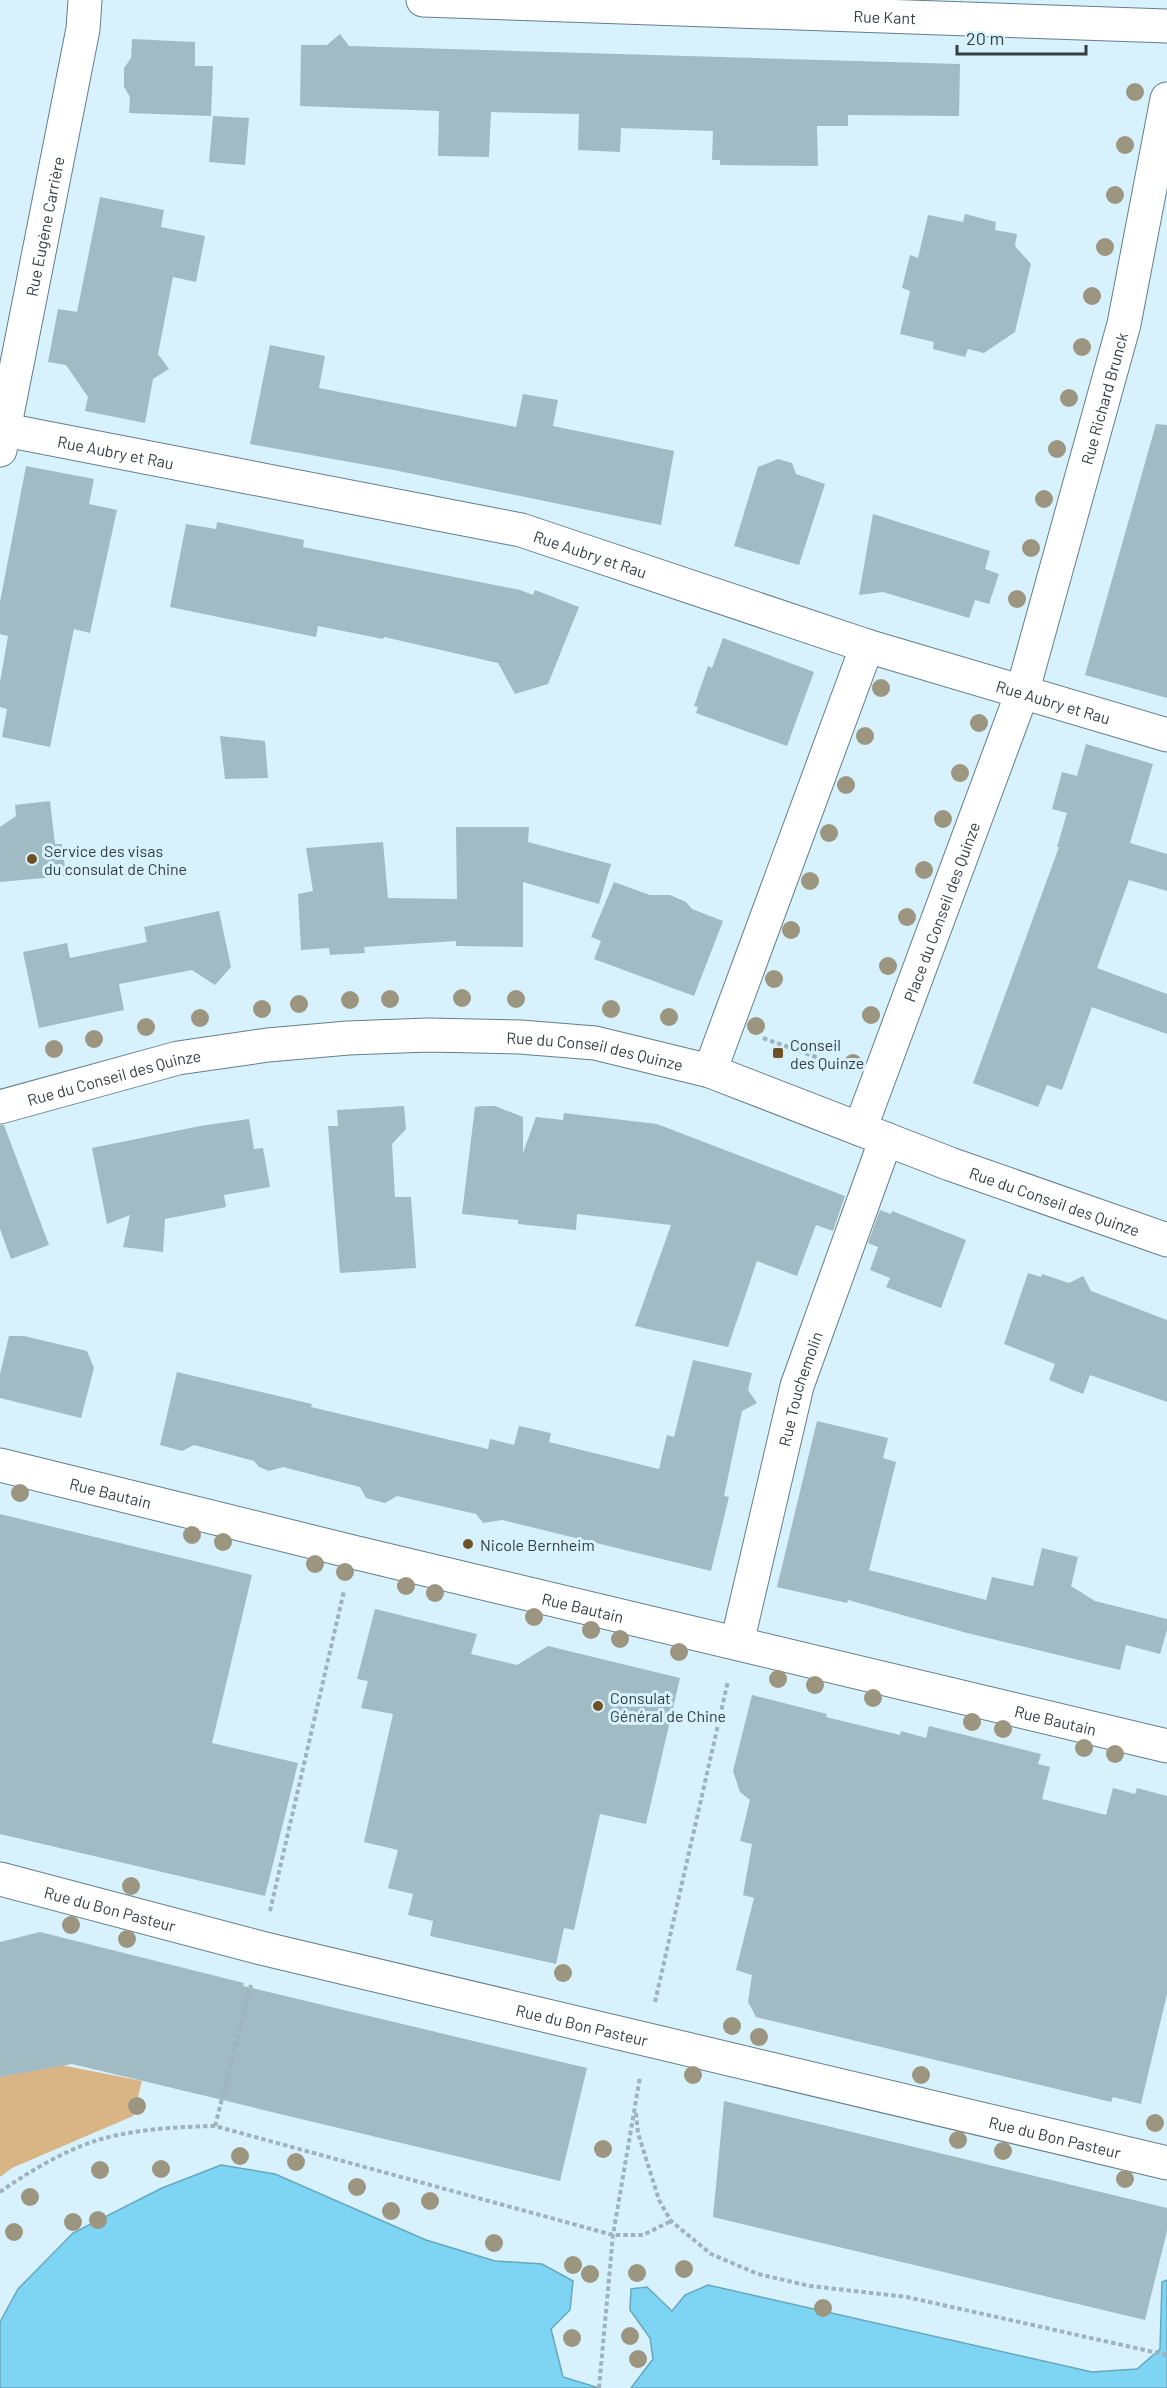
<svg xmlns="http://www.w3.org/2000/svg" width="1167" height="2388" font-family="Barlow,sans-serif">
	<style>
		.green { fill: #d9b485 }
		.water { fill: #7dd4f3; stroke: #67a7be; stroke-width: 1.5 }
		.building { fill: #a1bbc5 }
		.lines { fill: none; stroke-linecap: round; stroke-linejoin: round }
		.minor-casing { stroke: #657e87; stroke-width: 35 }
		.path { stroke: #9eb3bb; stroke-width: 4; stroke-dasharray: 4.5 3; stroke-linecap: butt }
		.minor { stroke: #fff; stroke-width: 33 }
		.tree { fill: #9c9681 }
		.poi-dot { fill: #705126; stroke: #d7f2fc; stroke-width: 2 }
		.labels { text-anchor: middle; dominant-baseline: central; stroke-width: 6; stroke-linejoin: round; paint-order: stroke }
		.street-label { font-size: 16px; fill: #333e42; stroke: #d7f2fc }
		.poi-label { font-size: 16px; fill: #333e42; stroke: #d7f2fc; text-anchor: start }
	</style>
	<rect width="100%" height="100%" fill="#d7f2fc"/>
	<path class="green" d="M 61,2065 L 142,2081 L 133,2116 L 12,2168 L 0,2177 L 0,2077 Z"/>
	<path class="water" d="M 221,2165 L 275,2174 L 426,2240 L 495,2261 L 542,2264 L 573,2281 L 570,2310 L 551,2329 L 563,2377 L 599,2388 L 0,2388 L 0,2322 L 18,2289 L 73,2233 L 162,2188 Z
		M 1167,2280 L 1167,2388 L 631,2388 L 653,2359 L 650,2338 L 630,2310 L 631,2289 L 647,2287 L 672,2311 L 685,2295 L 708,2285 L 1092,2372 L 1137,2369 L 1160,2349 L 1162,2282 Z"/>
	<path class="building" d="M 340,34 L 349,46 L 960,64 L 959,116 L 848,115 L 848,126 L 817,126 L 818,166 L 720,165 L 720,160 L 712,160 L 713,131 L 621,128 L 620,152 L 578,150 L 579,114 L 491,112 L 489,157 L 438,156 L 439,111 L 300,106 L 301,45 L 327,45 Z
		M 132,39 L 195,42 L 195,66 L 213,66 L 211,116 L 129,113 L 130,97 L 124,87 L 124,68 L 131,58 Z
		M 213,116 L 249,118 L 245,165 L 209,162 Z
		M 100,197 L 164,210 L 161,227 L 205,236 L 196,282 L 173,277 L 158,354 L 169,369 L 153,379 L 145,423 L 85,411 L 88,397 L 66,365 L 48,362 L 58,309 L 77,312 Z
		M 965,214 L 996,222 L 995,230 L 1017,234 L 1015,246 L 1031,264 L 1015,332 L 984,353 L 968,349 L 965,357 L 933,349 L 934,342 L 900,334 L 910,291 L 902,288 L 910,255 L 918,258 L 928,215 L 963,222 Z
		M 270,345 L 325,356 L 319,388 L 516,427 L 523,394 L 558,400 L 553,426 L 674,451 L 661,525 L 394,470 L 250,444 Z
		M 1156,424 L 1167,425 L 1167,698 L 1085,675 Z
		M 778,459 L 792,463 L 796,474 L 825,484 L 799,565 L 734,546 L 758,467 Z
		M 26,466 L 94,479 L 89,504 L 117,510 L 90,633 L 74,629 L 50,747 L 2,737 L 7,709 L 0,707 L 0,682 L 8,636 L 0,634 L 0,602 Z
		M 873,514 L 990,551 L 985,569 L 999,574 L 989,604 L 975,600 L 969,618 L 883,592 L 859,595 Z
		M 217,522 L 304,540 L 303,547 L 520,590 L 533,595 L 535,590 L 579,607 L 548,684 L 515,694 L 498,663 L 384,637 L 383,639 L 318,626 L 316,637 L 170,607 L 186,524 L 216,529 Z
		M 723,638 L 814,672 L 787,746 L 696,713 L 698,707 L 694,706 L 708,666 L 712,668 Z
		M 220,736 L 265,741 L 268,778 L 225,779 Z
		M 1086,744 L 1153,764 L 1130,843 L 1167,854 L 1167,891 L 1129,880 L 1097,968 L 1167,994 L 1167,1034 L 1092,1007 L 1062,1090 L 1047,1085 L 1038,1107 L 973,1083 L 1059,847 L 1057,847 L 1067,813 L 1052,809 L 1062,772 L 1077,776 Z
		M 50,801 L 55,844 L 62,844 L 66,876 L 0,882 L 0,827 L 16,816 L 15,805 Z
		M 456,827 L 529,827 L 528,842 L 611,864 L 599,904 L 523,882 L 523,947 L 456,946 L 456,941 L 364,947 L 365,953 L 330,955 L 329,948 L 301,950 L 298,894 L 313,891 L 306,848 L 383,842 L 388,898 L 457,899 Z
		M 614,882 L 650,895 L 670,895 L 686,902 L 692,909 L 723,921 L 694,996 L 594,959 L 601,941 L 591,937 Z
		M 219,911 L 231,967 L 215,985 L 192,970 L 119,984 L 124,1010 L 39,1028 L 23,952 L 67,943 L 70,958 L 147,942 L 144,927 Z
		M 404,1106 L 406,1129 L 392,1144 L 395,1197 L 411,1197 L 416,1268 L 340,1273 L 328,1126 L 338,1126 L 337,1110 Z
		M 484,1106 L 495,1106 L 523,1117 L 523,1153 L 536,1117 L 563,1120 L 564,1113 L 657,1124 L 845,1196 L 833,1231 L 816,1225 L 797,1276 L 757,1261 L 728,1347 L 635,1326 L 671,1225 L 577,1214 L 576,1230 L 518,1224 L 518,1220 L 462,1214 L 475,1107 Z
		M 249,1119 L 254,1149 L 263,1148 L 270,1187 L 224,1195 L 226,1207 L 165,1219 L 163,1252 L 123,1247 L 130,1215 L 107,1224 L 92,1148 L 200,1126 Z
		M 0,1125 L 4,1125 L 49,1245 L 11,1259 L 0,1229 Z
		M 880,1210 L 891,1214 L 892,1211 L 966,1240 L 941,1308 L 886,1287 L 890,1278 L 870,1270 L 878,1247 L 868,1243 Z
		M 1028,1273 L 1041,1277 L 1042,1274 L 1069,1283 L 1083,1276 L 1091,1291 L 1167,1320 L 1167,1402 L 1090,1375 L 1083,1394 L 1049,1380 L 1055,1364 L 1004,1344 Z
		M 9,1336 L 24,1336 L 87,1351 L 94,1368 L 81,1418 L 0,1398 L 0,1374 Z
		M 693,1360 L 752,1373 L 748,1390 L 757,1403 L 742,1411 L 724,1496 L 729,1497 L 711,1571 L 502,1520 L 483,1523 L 476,1514 L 397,1496 L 385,1503 L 366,1498 L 360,1487 L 283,1467 L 269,1471 L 259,1467 L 254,1461 L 217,1451 L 194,1445 L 182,1451 L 160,1445 L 177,1372 L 312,1404 L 311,1407 L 488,1449 L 490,1439 L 514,1445 L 519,1426 L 551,1433 L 549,1442 L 659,1469 L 667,1435 L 674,1437 Z
		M 817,1421 L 888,1438 L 883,1458 L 896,1462 L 869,1570 L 986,1600 L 992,1577 L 1033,1586 L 1042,1548 L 1078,1557 L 1071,1586 L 1095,1601 L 1167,1619 L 1167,1630 L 1160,1654 L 1126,1645 L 1120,1670 L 967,1633 L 848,1600 L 847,1603 L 777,1587 Z
		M 0,1514 L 252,1575 L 212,1743 L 298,1763 L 265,1896 L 0,1834 Z
		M 375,1609 L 477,1634 L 471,1654 L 517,1665 L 548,1646 L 680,1678 L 646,1824 L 600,1814 L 574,1930 L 564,1928 L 556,1964 L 430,1936 L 433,1921 L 408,1915 L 413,1894 L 388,1888 L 398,1850 L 364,1842 L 393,1714 L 361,1708 L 368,1681 L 357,1679 Z
		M 752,1695 L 827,1714 L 826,1717 L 900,1735 L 901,1731 L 926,1738 L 929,1726 L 1041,1754 L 1038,1764 L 1050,1767 L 1042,1799 L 1106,1815 L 1113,1788 L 1135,1794 L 1137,1788 L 1167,1796 L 1167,1994 L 1141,2104 L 1113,2097 L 1111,2102 L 756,2017 L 748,2002 L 752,1975 L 736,1970 L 754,1898 L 743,1895 L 752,1844 L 740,1841 L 750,1800 L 740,1792 L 733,1771 Z
		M 40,1932 L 244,1983 L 243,1986 L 587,2068 L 560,2181 L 72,2064 L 0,2077 L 0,1942 Z
		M 724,2101 L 1167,2208 L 1167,2231 L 1145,2320 L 713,2217 Z"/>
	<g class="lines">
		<defs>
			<g id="minor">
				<path id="s1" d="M 423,0 L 1167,26"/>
				<path id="s2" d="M 0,429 L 521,530 L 867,646 L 1167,735"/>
				<path id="s3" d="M 0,450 L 83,29 L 85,0"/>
				<path d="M 710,1071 L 867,646"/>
				<path id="s4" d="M 0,1107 L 178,1058 L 268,1045 L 348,1038 L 428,1035 L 520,1037 L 595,1043 L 710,1071 L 950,1164 L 1167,1240"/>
				<path id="s5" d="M 860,1129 L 1022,693 L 1124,324 L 1167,99"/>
				<path id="s6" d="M 0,1465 L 353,1552 L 1167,1746"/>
				<path id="s7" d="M 737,1643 L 797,1386 L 886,1139"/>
				<path id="s8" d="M 0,1879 L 261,1948 L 1167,2163"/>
			</g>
		</defs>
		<use href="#minor" class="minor-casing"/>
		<path class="path" d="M 763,1038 L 841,1066
			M 270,1911 L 344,1591
			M 655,2002 L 728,1681
			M 636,2113 L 638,2133 L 659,2200 L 671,2221 L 711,2254 L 758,2274 L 810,2286 L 907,2297 L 1167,2355
			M 215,2126 L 251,1985
			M 0,2192 C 25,2174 65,2150 95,2141 C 133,2129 175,2127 215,2126 L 613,2235 L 643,2235 L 671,2221
			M 599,2388 L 613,2235 L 640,2077"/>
		<use href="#minor" class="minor"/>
	</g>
	<g class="tree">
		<circle cx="1135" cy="92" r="9"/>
		<circle cx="1125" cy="145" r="9"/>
		<circle cx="1115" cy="195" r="9"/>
		<circle cx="1105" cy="247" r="9"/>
		<circle cx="1092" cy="296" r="9"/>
		<circle cx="1082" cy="347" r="9"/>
		<circle cx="1069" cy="398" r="9"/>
		<circle cx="1057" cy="449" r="9"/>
		<circle cx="1044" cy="499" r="9"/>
		<circle cx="1031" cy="548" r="9"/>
		<circle cx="1017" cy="599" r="9"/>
		<circle cx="881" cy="688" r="9"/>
		<circle cx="979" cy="723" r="9"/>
		<circle cx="865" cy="736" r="9"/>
		<circle cx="960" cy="773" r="9"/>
		<circle cx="846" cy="785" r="9"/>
		<circle cx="943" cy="819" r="9"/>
		<circle cx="829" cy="833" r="9"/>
		<circle cx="924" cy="870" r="9"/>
		<circle cx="810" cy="881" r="9"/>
		<circle cx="907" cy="917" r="9"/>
		<circle cx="791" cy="930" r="9"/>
		<circle cx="888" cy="966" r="9"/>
		<circle cx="774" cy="979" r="9"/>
		<circle cx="462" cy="998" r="9"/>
		<circle cx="390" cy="999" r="9"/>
		<circle cx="516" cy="999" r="9"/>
		<circle cx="350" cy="1000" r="9"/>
		<circle cx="299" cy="1004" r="9"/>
		<circle cx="262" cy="1009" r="9"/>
		<circle cx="611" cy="1009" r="9"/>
		<circle cx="871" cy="1015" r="9"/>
		<circle cx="669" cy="1017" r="9"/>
		<circle cx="200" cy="1018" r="9"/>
		<circle cx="756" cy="1026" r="9"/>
		<circle cx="146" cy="1027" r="9"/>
		<circle cx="94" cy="1039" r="9"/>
		<circle cx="54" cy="1049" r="9"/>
		<circle cx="853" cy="1063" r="9"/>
		<circle cx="20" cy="1493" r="9"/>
		<circle cx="192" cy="1535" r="9"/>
		<circle cx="223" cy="1542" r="9"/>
		<circle cx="315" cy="1564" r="9"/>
		<circle cx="345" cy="1572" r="9"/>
		<circle cx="406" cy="1586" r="9"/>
		<circle cx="435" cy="1593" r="9"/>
		<circle cx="534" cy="1617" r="9"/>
		<circle cx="591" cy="1630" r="9"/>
		<circle cx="620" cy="1639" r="9"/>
		<circle cx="679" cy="1652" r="9"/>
		<circle cx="778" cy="1679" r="9"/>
		<circle cx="815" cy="1685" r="9"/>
		<circle cx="873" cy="1698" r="9"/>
		<circle cx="972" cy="1722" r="9"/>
		<circle cx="1003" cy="1729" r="9"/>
		<circle cx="1084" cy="1748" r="9"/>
		<circle cx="1115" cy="1754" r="9"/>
		<circle cx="131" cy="1886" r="9"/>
		<circle cx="71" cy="1925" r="9"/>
		<circle cx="127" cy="1939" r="9"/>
		<circle cx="563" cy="1973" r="9"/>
		<circle cx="732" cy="2026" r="9"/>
		<circle cx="759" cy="2037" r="9"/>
		<circle cx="693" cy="2075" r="9"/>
		<circle cx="921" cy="2075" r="9"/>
		<circle cx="137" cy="2106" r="9"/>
		<circle cx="1155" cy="2123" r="9"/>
		<circle cx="958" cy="2140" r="9"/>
		<circle cx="603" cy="2149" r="9"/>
		<circle cx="1003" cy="2151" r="9"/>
		<circle cx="240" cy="2156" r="9"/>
		<circle cx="296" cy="2162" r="9"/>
		<circle cx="161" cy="2169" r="9"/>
		<circle cx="100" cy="2170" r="9"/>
		<circle cx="1125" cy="2179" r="9"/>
		<circle cx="357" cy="2187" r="9"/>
		<circle cx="30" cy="2197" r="9"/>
		<circle cx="430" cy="2201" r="9"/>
		<circle cx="391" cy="2211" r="9"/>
		<circle cx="98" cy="2220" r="9"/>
		<circle cx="73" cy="2222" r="9"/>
		<circle cx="14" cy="2232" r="9"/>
		<circle cx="494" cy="2243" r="9"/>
		<circle cx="573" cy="2265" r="9"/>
		<circle cx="684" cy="2269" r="9"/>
		<circle cx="637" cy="2273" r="9"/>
		<circle cx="590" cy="2274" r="9"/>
		<circle cx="823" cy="2308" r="9"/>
		<circle cx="630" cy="2336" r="9"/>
		<circle cx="572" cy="2338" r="9"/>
		<circle cx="638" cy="2359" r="9"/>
	</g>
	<g class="poi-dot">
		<circle cx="32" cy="859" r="6"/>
		<rect x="772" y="1047" width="12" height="12" rx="3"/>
		<circle cx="468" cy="1544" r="6"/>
		<circle cx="598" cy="1706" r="6"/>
	</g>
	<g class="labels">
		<g class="street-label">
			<text stroke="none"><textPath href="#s1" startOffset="462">Rue Kant</textPath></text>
			<text stroke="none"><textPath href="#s3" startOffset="228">Rue Eugène Carrière</textPath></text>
			<text stroke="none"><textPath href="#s5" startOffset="771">Rue Richard Brunck</textPath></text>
			<text stroke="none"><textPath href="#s2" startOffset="118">Rue Aubry et Rau</textPath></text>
			<text stroke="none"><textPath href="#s2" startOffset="604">Rue Aubry et Rau</textPath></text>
			<text stroke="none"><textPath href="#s2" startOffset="1090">Rue Aubry et Rau</textPath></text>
			<text stroke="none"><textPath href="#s5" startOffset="232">Place du Conseil des Quinze</textPath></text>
			<text stroke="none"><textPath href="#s4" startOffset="604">Rue du Conseil des Quinze</textPath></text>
			<text stroke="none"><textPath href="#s4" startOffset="118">Rue du Conseil des Quinze</textPath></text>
			<text stroke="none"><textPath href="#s4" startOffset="1090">Rue du Conseil des Quinze</textPath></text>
			<text stroke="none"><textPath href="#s7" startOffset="262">Rue Touchemolin</textPath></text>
			<text stroke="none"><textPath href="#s6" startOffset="114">Rue Bautain</textPath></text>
			<text stroke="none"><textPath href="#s6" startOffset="600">Rue Bautain</textPath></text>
			<text stroke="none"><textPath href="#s6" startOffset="1086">Rue Bautain</textPath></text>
			<text stroke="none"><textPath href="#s8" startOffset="114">Rue du Bon Pasteur</textPath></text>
			<text stroke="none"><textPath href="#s8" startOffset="600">Rue du Bon Pasteur</textPath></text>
			<text stroke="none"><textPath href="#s8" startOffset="1086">Rue du Bon Pasteur</textPath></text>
		</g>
		<g class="poi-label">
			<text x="44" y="850">Service des visas<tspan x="44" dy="18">du consulat de Chine</tspan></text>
			<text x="790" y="1044">Conseil<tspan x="790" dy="18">des Quinze</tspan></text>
			<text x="480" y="1544">Nicole Bernheim</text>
			<text x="610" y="1697">Consulat<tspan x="610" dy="18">Général de Chine</tspan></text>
		</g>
	</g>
	<path d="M957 45v9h129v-9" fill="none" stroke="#333e42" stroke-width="3"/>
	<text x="966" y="45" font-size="18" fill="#333e42" stroke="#d7f2fc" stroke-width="4.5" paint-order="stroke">20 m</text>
</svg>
